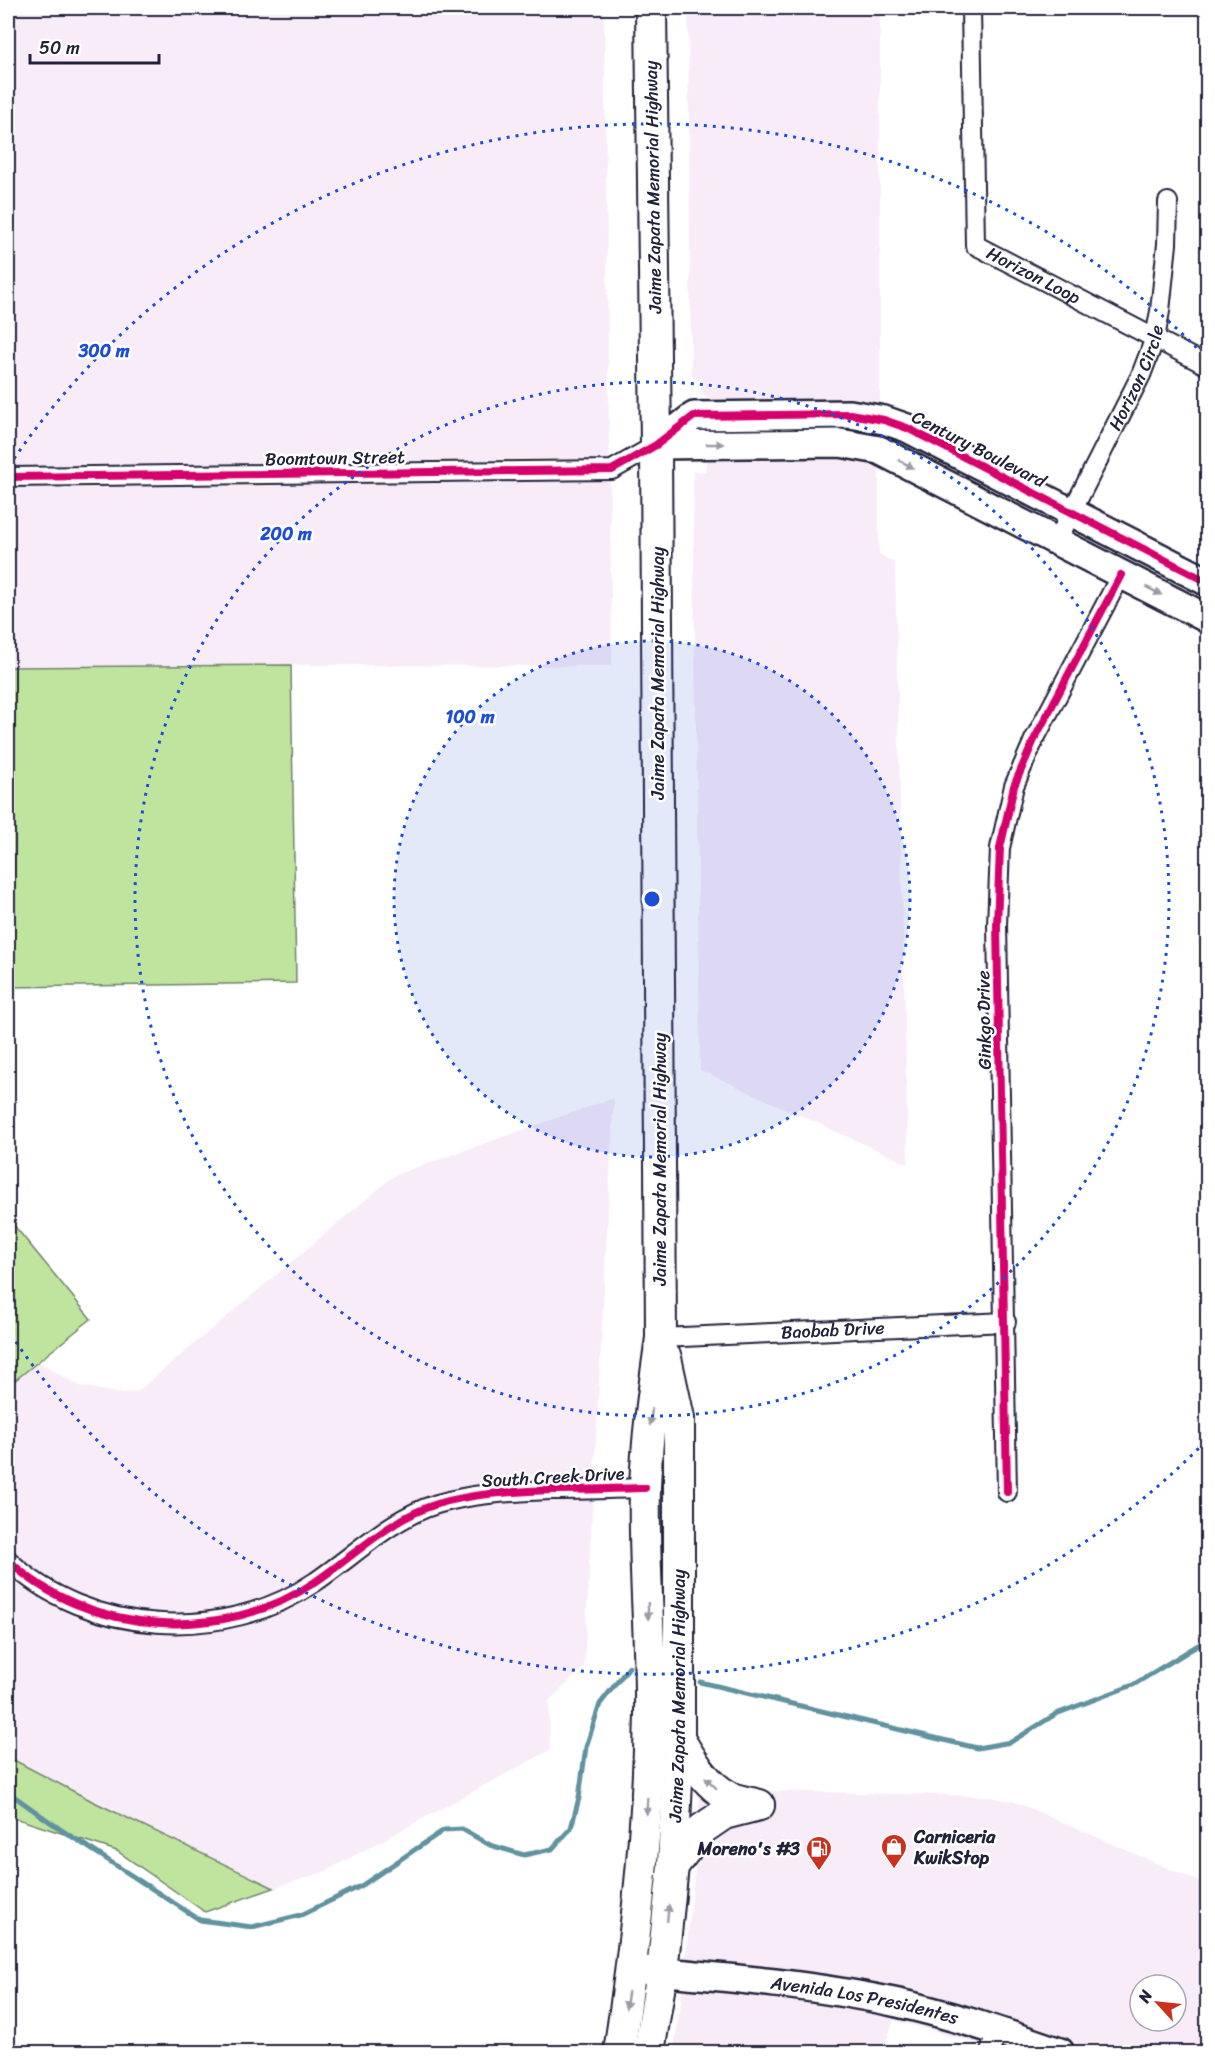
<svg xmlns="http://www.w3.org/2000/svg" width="1215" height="2060" font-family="Sriracha,sans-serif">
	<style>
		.built { fill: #f8ecf8; fill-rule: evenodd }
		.green { fill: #bfe49e; stroke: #70836c; stroke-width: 1.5 }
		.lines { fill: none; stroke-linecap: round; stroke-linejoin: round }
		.stream { stroke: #61929f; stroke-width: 5 }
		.street-casing { stroke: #22223b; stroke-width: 22 }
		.secondary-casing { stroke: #22223b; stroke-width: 32 }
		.primary-casing { stroke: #22223b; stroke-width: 34 }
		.street { stroke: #fff; stroke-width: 18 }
		.secondary { stroke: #fff; stroke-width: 27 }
		.primary { stroke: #fff; stroke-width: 30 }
		.cycleway-casing { stroke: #fff; stroke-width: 11 }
		.cycleway { stroke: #d6006c; stroke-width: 8 }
		.oneway { fill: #9c9ca7 }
		.ring { fill: none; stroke: #1d4ed8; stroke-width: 3; stroke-dasharray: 3 6 }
		.labels { text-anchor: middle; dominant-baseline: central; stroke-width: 5; stroke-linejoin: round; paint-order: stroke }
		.street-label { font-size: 18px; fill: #22223b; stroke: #fff }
		.poi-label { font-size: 18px; font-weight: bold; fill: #22223b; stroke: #fff; text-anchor: start }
		.centre { fill: #1d4ed8; stroke: #fff; stroke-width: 3 }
		.ring-label { font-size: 18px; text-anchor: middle; font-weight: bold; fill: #1d4ed8; stroke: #fff; stroke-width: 5; stroke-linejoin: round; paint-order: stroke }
	</style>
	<rect width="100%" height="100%" fill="#fff"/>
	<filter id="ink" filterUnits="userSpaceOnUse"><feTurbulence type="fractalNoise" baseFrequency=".0167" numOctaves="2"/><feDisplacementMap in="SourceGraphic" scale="12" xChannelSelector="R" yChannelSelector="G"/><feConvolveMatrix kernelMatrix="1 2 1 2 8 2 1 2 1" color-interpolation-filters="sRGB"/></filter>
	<g filter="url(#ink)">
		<path class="built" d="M 8,8 L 604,8 L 612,666 L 291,665 L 8,667 Z
			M 688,8 L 880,8 L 880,407 L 852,402 L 821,400 L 708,402 L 708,398 L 701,392 L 702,380 L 695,380 L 691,374 Z
			M 843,453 L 879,462 L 879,554 L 895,563 L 908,1164 L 700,1070 L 693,471 L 705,472 L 707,456 Z
			M 614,1098 L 584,1667 L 549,1701 L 550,1750 L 324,1872 L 274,1888 L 94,1802 L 8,1757 L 8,1386 L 37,1361 L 80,1386 L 118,1393 L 137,1392 L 395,1175 Z
			M 702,1755 L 736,1790 L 984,1796 L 1013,1801 L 1207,1885 L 1207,2052 L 1007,2052 L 894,2020 L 882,2052 L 673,2052 L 680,2010 L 696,1860 ZM 1140,1985 L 1176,1985 L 1176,2021 L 1140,2021 Z"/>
		<path class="green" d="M 291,665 L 296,983 L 8,987 L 8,667 Z
			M 8,1218 L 91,1319 L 8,1386 Z
			M 8,1757 L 94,1802 L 274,1888 L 205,1912 L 117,1851 L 8,1816 Z"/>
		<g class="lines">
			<path class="stream" d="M 700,1682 L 977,1748 L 1011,1742 L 1056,1714 L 1133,1685 L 1208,1639
				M 8,1792 L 60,1829 L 200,1920 L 252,1927 L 301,1915 L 361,1886 L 444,1830 L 462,1829 L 490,1845 L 524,1855 L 552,1849 L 571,1828 L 579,1798 L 586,1747 L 600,1704 L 629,1667"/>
			<defs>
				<g id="street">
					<path id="s1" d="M 971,8 L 975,245 L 1208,366"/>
					<path d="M 8,477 L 612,470 L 656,445"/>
					<path id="s2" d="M 1057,541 L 1141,375 L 1155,338 L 1160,311 L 1167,244 L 1168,202"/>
					<path id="s3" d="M 661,1338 L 1006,1322"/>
					<path d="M 1007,1492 L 997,925 L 1000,848 L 1014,786 L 1034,740 L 1121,575"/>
					<path d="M 8,1560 C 87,1636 225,1644 315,1582 C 355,1555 391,1518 437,1504 C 474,1493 511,1492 550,1490 C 582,1490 613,1489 645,1488"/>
					<path d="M 990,2052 L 997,2030"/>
				</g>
				<g id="secondary">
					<path d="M 656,445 L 694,416 L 850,414 L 884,420 L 907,428 L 1208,582"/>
					<path d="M 656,445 L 840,443 L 879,450 L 1208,619"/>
					<path id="s4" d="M 631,1969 C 721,1977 810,1984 898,2003 C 953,2015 1007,2034 1060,2052"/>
				</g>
				<g id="primary">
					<path d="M 679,1739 C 692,1760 705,1784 728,1796 C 737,1801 749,1802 759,1805"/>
					<path d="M 673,1866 L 702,1829 L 724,1814 L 759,1805"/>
					<path d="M 619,2052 C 636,1940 648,1827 650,1714 C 651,1638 643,1562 645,1487 C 647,1437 654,1387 661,1338 L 656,445 L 651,8"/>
					<path id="s5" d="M 649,2052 L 662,1972 L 673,1866 L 679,1739 L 679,1418 L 666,1358"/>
				</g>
			</defs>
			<use href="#street" class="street-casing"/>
			<use href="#secondary" class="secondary-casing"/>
			<use href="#primary" class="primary-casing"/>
			<use href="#street" class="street"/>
			<use href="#secondary" class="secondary"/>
			<use href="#primary" class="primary"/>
			<defs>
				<path id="cycleway" d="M 8,477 L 612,470 L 656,445 L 694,416 L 850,414 L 884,420 L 907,428 L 1208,582
					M 1007,1492 L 997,925 L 1000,848 L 1014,786 L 1034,740 L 1121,575
					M 8,1560 C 87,1636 225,1644 315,1582 C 355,1555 391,1518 437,1504 C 474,1493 511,1492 550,1490 C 582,1490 613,1489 645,1488"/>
			</defs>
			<use href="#cycleway" class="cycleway-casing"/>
			<use href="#cycleway" class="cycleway"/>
		</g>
		<defs><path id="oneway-solid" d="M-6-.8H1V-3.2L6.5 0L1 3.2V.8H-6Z" transform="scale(1.5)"/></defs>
		<g class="oneway">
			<use href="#oneway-solid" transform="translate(715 444)"/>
			<use href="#oneway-solid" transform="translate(906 464) rotate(27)"/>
			<use href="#oneway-solid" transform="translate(1154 591) rotate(27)"/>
			<use href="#oneway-solid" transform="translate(651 1417) rotate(97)"/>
			<use href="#oneway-solid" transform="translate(648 1611) rotate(89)"/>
			<use href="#oneway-solid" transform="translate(711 1783) rotate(-136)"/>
			<use href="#oneway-solid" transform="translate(647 1806) rotate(92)"/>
			<use href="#oneway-solid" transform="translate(668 1913) rotate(-84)"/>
			<use href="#oneway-solid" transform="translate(627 2000) rotate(99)"/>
		</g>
	</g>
	<circle cx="652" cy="899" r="258" fill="#1d4ed8" fill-opacity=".12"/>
	<g class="ring">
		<circle cx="652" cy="899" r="258"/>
		<circle cx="652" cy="899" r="517"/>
		<path d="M1205 1442A775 775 0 0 1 9 1332M9 466A775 775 0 0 1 1205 356"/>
	</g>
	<defs>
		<symbol id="shop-pin" viewBox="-11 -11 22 30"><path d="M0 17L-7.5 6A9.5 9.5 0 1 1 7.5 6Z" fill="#c8321e" stroke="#fff"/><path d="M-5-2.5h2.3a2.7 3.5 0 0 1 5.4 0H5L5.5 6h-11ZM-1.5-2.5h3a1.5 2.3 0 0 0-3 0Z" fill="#fff"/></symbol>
		<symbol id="fuel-pin" viewBox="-11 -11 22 30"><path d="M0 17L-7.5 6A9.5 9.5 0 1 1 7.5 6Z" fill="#c8321e" stroke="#fff"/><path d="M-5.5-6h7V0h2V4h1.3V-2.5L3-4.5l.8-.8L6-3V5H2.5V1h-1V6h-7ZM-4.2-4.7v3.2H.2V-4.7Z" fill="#fff"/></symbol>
	</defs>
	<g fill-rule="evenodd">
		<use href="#shop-pin" x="879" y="1832" width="30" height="40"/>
		<use href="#fuel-pin" x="804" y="1834" width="30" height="40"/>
	</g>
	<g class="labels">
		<g class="street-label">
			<text transform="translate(653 187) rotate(-91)">Jaime Zapata Memorial Highway</text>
			<text stroke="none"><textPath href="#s1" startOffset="303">Horizon Loop</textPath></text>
			<text stroke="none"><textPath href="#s2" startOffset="182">Horizon Circle</textPath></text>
			<text transform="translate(979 449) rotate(27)">Century Boulevard</text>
			<text transform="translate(335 458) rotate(-1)">Boomtown Street</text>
			<text transform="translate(658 673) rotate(-90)">Jaime Zapata Memorial Highway</text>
			<text transform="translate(984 1020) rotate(-91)">Ginkgo Drive</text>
			<text transform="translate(660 1159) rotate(-90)">Jaime Zapata Memorial Highway</text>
			<text stroke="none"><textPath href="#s3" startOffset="172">Baobab Drive</textPath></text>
			<text transform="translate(553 1477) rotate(-3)">South Creek Drive</text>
			<text stroke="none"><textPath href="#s5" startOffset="358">Jaime Zapata Memorial Highway</textPath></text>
			<text stroke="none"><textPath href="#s4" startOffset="236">Avenida Los Presidentes</textPath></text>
		</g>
		<g class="poi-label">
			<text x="914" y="1837">Carniceria<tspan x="914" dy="21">KwikStop</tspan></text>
			<text x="800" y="1849" text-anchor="end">Moreno's #3</text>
		</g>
	</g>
	<circle cx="652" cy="899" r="9" class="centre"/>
	<g class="ring-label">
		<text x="104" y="357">300 m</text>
		<text x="286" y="540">200 m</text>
		<text x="470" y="723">100 m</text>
	</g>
	<rect width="1215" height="2060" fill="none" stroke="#fff" stroke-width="30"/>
	<rect x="15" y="15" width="1185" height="2030" fill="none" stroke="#22223b" stroke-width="2" filter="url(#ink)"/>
	<g transform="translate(1158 2003) rotate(297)"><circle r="28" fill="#ffffff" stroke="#a7a7b1" stroke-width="1.5"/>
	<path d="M0-4.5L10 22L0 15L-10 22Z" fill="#c8321e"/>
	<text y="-9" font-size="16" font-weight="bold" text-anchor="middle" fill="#22223b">N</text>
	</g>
	<path d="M30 54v9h129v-9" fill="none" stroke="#22223b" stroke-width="3"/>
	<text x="39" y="54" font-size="18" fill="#22223b" stroke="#ffffff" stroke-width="4.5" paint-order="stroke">50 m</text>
</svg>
